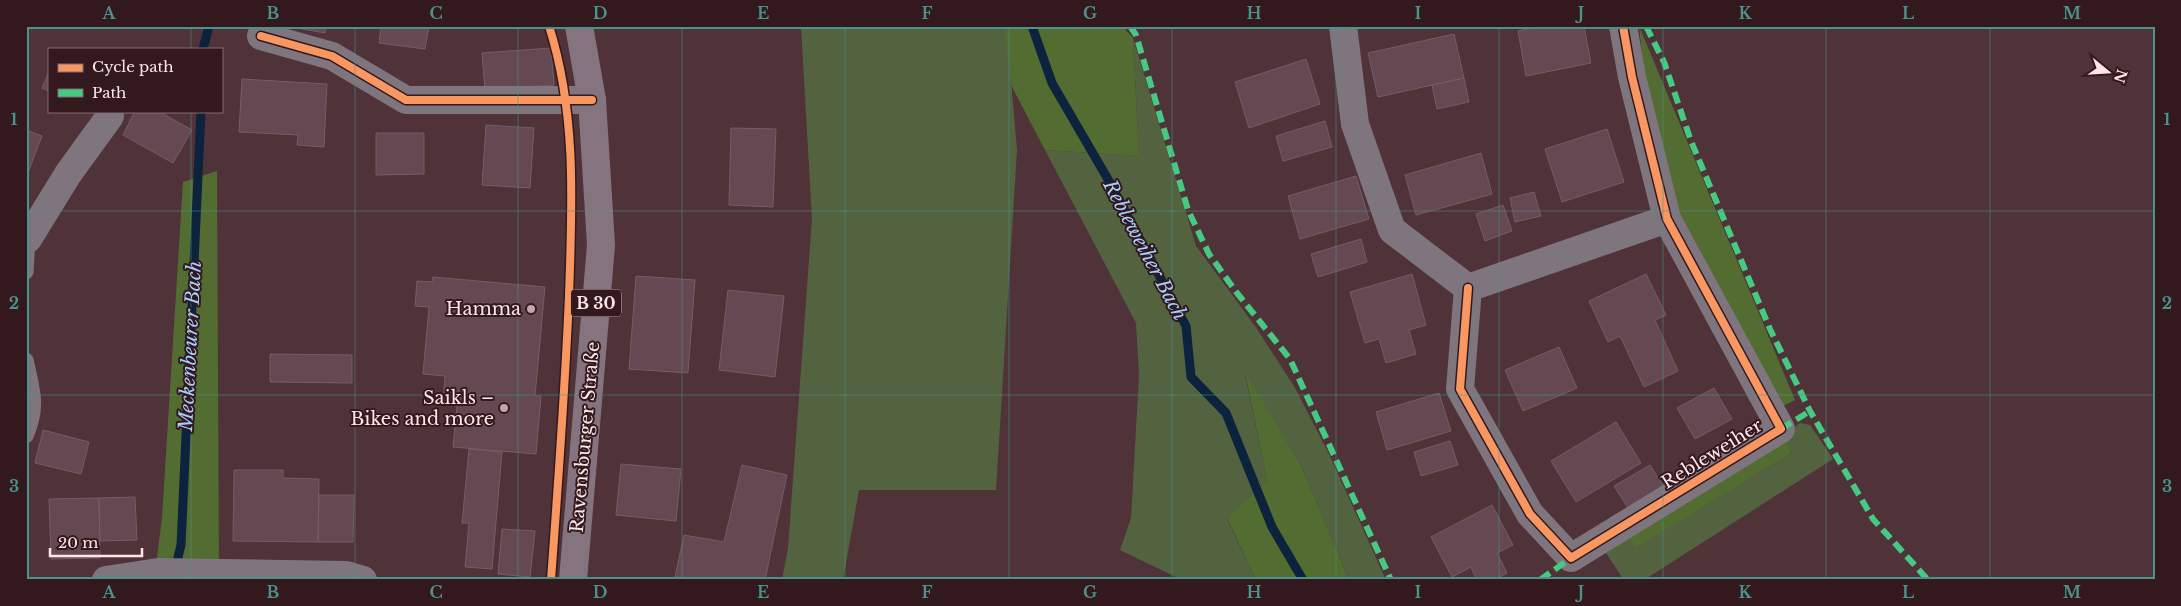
<svg xmlns="http://www.w3.org/2000/svg" width="2181" height="606" font-family="'Libre Baskerville',serif">
	<style>
		.green { fill: #536340 }
		.forest { fill: #536c31 }
		.lines { fill: none; stroke-linecap: round; stroke-linejoin: round }
		.stream { stroke: #0b233d; stroke-width: 9 }
		.building { fill: #644952; stroke: #755d64 }
		.service { stroke: #7f757f; stroke-width: 15 }
		.minor { stroke: #7f757f; stroke-width: 28 }
		.primary { stroke: #85747f; stroke-width: 28 }
		.quiet { stroke: #46c982; stroke-width: 6; stroke-dasharray: 12 6; stroke-linecap: butt }
		.cycleway-casing { stroke: #33191d; stroke-width: 11 }
		.cycleway { stroke: #f99763; stroke-width: 8 }
		.grid { fill: none; stroke: #4a928c; stroke-width: 1; stroke-opacity: 0.55 }
		.poi-dot { fill: #c0a7aa; stroke: #33191d; stroke-width: 2 }
		.labels { text-anchor: middle; dominant-baseline: central; stroke-width: 4; stroke-linejoin: round; paint-order: stroke }
		.shield { fill: #33191d; stroke: #c0a8ab; stroke-width: 1 }
		.shield-label { font-size: 16px; font-weight: bold; fill: #fce6e8 }
		.poi-label { font-size: 18px; fill: #fce6e8; stroke: #33191d; text-anchor: end }
		.street-label { font-size: 18px; fill: #fce6e8; stroke: #33191d }
		.water-label { font-size: 19px; font-style: italic; fill: #a4cfff; stroke: #33191d }
		.neatline { fill: none; stroke: #4a928c; stroke-width: 2 }
		.grid-label { font-size: 16px; text-anchor: middle; font-weight: bold; fill: #4a928c }
	</style>
	<rect width="100%" height="100%" fill="#503338"/>
	<path class="green" d="M 801,26 L 1004,26 L 1008,45 L 1017,150 L 996,490 L 859,490 L 843,580 L 782,580 L 788,548 L 812,219 Z
		M 1133,38 L 1196,246 L 1255,326 L 1294,386 L 1328,452 L 1386,580 L 1349,580 L 1301,465 L 1245,374 L 1267,481 L 1227,519 L 1256,580 L 1182,580 L 1120,550 L 1131,518 L 1139,375 L 1136,323 L 1045,150 L 1139,156 Z
		M 1800,423 L 1810,425 L 1833,459 L 1644,580 L 1624,580 L 1604,550 L 1625,536 L 1635,547 L 1792,453 L 1784,435 Z"/>
	<path class="forest" d="M 1004,26 L 1122,26 L 1133,38 L 1139,156 L 1045,150 L 1011,85 Z
		M 1639,26 L 1795,400 L 1775,410 L 1695,261 L 1667,177 L 1646,94 Z
		M 217,171 L 219,580 L 154,580 L 162,518 L 183,182 Z
		M 1245,372 L 1301,465 L 1349,580 L 1256,580 L 1227,518 L 1267,481 Z
		M 1784,435 L 1792,453 L 1635,548 L 1625,536 Z"/>
	<g class="lines">
		<path class="stream" d="M 1032,26 L 1052,83 L 1109,181 L 1186,326 L 1191,377 L 1226,413 L 1272,527 L 1303,580
			M 203,49 L 209,26
			M 175,570 L 181,545 L 201,111"/>
	</g>
	<path class="building" d="M 286,26 L 326,26 L 325,33 Z
		M 381,26 L 429,26 L 425,49 L 379,43 Z
		M 1542,26 L 1584,26 L 1591,63 L 1526,76 L 1518,31 Z
		M 1454,34 L 1464,78 L 1378,97 L 1368,53 Z
		M 551,48 L 554,85 L 485,90 L 482,53 Z
		M 1306,59 L 1320,104 L 1249,128 L 1235,82 Z
		M 49,71 L 49,91 L 42,88 Z
		M 1464,78 L 1469,102 L 1437,109 L 1432,85 Z
		M 242,79 L 327,84 L 324,147 L 297,145 L 298,135 L 239,132 Z
		M 135,111 L 158,111 L 192,130 L 173,163 L 123,135 Z
		M 1325,121 L 1332,147 L 1283,161 L 1276,136 Z
		M 486,125 L 534,128 L 530,188 L 482,185 Z
		M 731,128 L 776,129 L 773,207 L 729,205 Z
		M 1607,129 L 1624,182 L 1562,202 L 1545,149 Z
		M 26,130 L 42,136 L 26,178 Z
		M 376,133 L 424,133 L 424,174 L 376,175 Z
		M 1481,153 L 1492,194 L 1416,215 L 1405,175 Z
		M 1356,176 L 1369,219 L 1300,239 L 1288,196 Z
		M 1534,192 L 1541,216 L 1515,222 L 1510,198 Z
		M 1503,205 L 1512,231 L 1485,241 L 1476,214 Z
		M 1361,239 L 1367,262 L 1318,277 L 1311,254 Z
		M 1412,274 L 1426,325 L 1409,330 L 1416,354 L 1386,363 L 1379,339 L 1365,343 L 1350,292 Z
		M 1646,274 L 1666,315 L 1655,320 L 1678,371 L 1644,387 L 1620,336 L 1608,342 L 1589,301 Z
		M 636,276 L 695,280 L 688,373 L 629,369 Z
		M 433,277 L 545,287 L 535,396 L 541,396 L 536,454 L 453,447 L 457,406 L 443,404 L 445,376 L 423,374 L 429,307 L 415,306 L 417,281 L 432,282 Z
		M 728,290 L 784,296 L 775,377 L 719,370 Z
		M 1559,347 L 1577,388 L 1523,411 L 1505,370 Z
		M 270,354 L 352,355 L 352,383 L 270,382 Z
		M 1714,388 L 1732,419 L 1695,439 L 1677,408 Z
		M 1439,393 L 1451,431 L 1387,450 L 1376,412 Z
		M 1616,422 L 1641,463 L 1576,502 L 1551,461 Z
		M 43,430 L 89,442 L 81,474 L 35,463 Z
		M 1450,441 L 1458,465 L 1421,476 L 1414,452 Z
		M 469,449 L 502,452 L 492,569 L 465,567 L 469,523 L 462,523 Z
		M 621,464 L 681,469 L 676,521 L 616,515 Z
		M 742,465 L 787,475 L 765,580 L 675,577 L 684,535 L 724,542 Z
		M 1650,465 L 1664,487 L 1628,508 L 1614,486 Z
		M 234,470 L 283,470 L 283,478 L 319,479 L 318,542 L 233,541 Z
		M 319,495 L 354,495 L 353,542 L 318,542 Z
		M 135,497 L 137,540 L 100,541 L 99,498 Z
		M 99,498 L 100,558 L 51,559 L 49,499 Z
		M 1492,505 L 1513,545 L 1497,553 L 1507,573 L 1494,580 L 1477,580 L 1471,567 L 1452,577 L 1431,537 Z
		M 502,529 L 535,531 L 530,577 L 498,574 Z"/>
	<g class="lines">
		<path class="service" d="M 26,272 L 28,239
			M 26,360 C 33,391 39,406 26,436"/>
		<path class="minor" d="M 1343,26 L 1355,124 L 1392,230 L 1468,288 L 1667,219
			M 261,36 L 332,56 L 406,100 L 592,100
			M 26,238 L 28,239 L 68,174 L 110,116
			M 1468,288 L 1460,389 L 1530,514 L 1571,558 L 1781,429 L 1667,219 L 1632,77 L 1623,26
			M 106,580 L 158,572 L 346,575 L 363,580"/>
		<path class="primary" d="M 573,580 L 601,245 L 592,100 L 579,26"/>
		<path class="quiet" d="M 1130,26 L 1136,35 L 1188,210 L 1209,254 L 1237,293 L 1290,359 L 1391,580
			M 1646,26 L 1664,62 L 1691,141 L 1770,329 L 1810,411 L 1873,519 L 1928,580
			M 1781,429 L 1810,411
			M 1540,580 L 1571,558"/>
		<defs>
			<path id="cycleway" d="M 549,26 C 577,114 572,206 569,296 C 565,391 558,485 551,580
				M 261,36 L 332,56 L 406,100 L 592,100
				M 1468,288 L 1460,389 L 1530,514 L 1571,558 L 1781,429 L 1667,219 L 1632,77 L 1623,26"/>
		</defs>
		<use href="#cycleway" class="cycleway-casing"/>
		<use href="#cycleway" class="cycleway"/>
	</g>
	<path class="grid" d="M 191,26 L 191,49M 355,26 L 355,580M 518,26 L 518,580M 682,26 L 682,580M 845,26 L 845,580M 1009,26 L 1009,580M 1172,26 L 1172,580M 1336,26 L 1336,580M 1499,26 L 1499,580M 1663,26 L 1663,580M 1826,26 L 1826,580M 1990,26 L 1990,580M 191,111 L 191,580M 26,211 L 2155,211M 26,395 L 2155,395"/>
	<g class="poi-dot">
		<circle cx="531" cy="309" r="5"/>
		<circle cx="504" cy="408" r="5"/>
	</g>
	<g class="labels">
		<rect class="shield" x="571" y="289.5" width="50" height="27" rx="4"/>
		<g class="shield-label">
			<text x="596" y="303">B 30</text>
		</g>
		<g class="poi-label">
			<text x="521" y="309">Hamma</text>
			<text x="494" y="398">Saikls –<tspan x="494" dy="21">Bikes and more</tspan></text>
		</g>
		<g class="street-label">
			<text transform="translate(585 437) rotate(-85)">Ravensburger Straße</text>
			<text transform="translate(1712 454) rotate(-32)">Rebleweiher</text>
		</g>
		<g class="water-label">
			<text transform="translate(1145 250) rotate(62)">Rebleweiher Bach</text>
			<text transform="translate(190 346) rotate(-87)">Meckenbeurer Bach</text>
		</g>
	</g>
	<rect width="2181" height="606" fill="none" stroke="#33191d" stroke-width="55"/>
	<rect x="48" y="48" width="175" height="65" fill="#33191d" stroke="#836b6e"/>
	<rect x="58" y="64" width="25" height="8" fill="#f99763" stroke="#836b6e"/>
	<text x="92" y="72" font-size="15" fill="#fce6e8">Cycle path</text>
	<rect x="58" y="89" width="25" height="8" fill="#46c982" stroke="#836b6e"/>
	<text x="92" y="98" font-size="15" fill="#fce6e8">Path</text>
	<g transform="translate(2108 72) rotate(108)" stroke="#33191d" stroke-width="4" paint-order="stroke">
	<path d="M0-4L9 19L0 12L-9 19Z" fill="#fce6e8"/>
	<text y="-8" font-size="14" font-weight="bold" text-anchor="middle" fill="#fce6e8">N</text>
	</g>
	<path d="M50 548v8h92v-8" fill="none" stroke="#fce6e8" stroke-width="2.5"/>
	<text x="58" y="548" font-size="15" fill="#fce6e8" stroke="#33191d" stroke-width="4" paint-order="stroke">20 m</text>
	<rect x="28" y="28" width="2126" height="550" class="neatline"/>
	<g class="grid-label">
		<text x="109" y="19">A</text>
		<text x="273" y="19">B</text>
		<text x="436" y="19">C</text>
		<text x="600" y="19">D</text>
		<text x="763" y="19">E</text>
		<text x="927" y="19">F</text>
		<text x="1090" y="19">G</text>
		<text x="1254" y="19">H</text>
		<text x="1418" y="19">I</text>
		<text x="1581" y="19">J</text>
		<text x="1745" y="19">K</text>
		<text x="1908" y="19">L</text>
		<text x="2072" y="19">M</text>
		<text x="14" y="125">1</text>
		<text x="2167" y="125">1</text>
		<text x="14" y="309">2</text>
		<text x="2167" y="309">2</text>
		<text x="14" y="492">3</text>
		<text x="2167" y="492">3</text>
		<text x="109" y="598">A</text>
		<text x="273" y="598">B</text>
		<text x="436" y="598">C</text>
		<text x="600" y="598">D</text>
		<text x="763" y="598">E</text>
		<text x="927" y="598">F</text>
		<text x="1090" y="598">G</text>
		<text x="1254" y="598">H</text>
		<text x="1418" y="598">I</text>
		<text x="1581" y="598">J</text>
		<text x="1745" y="598">K</text>
		<text x="1908" y="598">L</text>
		<text x="2072" y="598">M</text>
	</g>
</svg>
